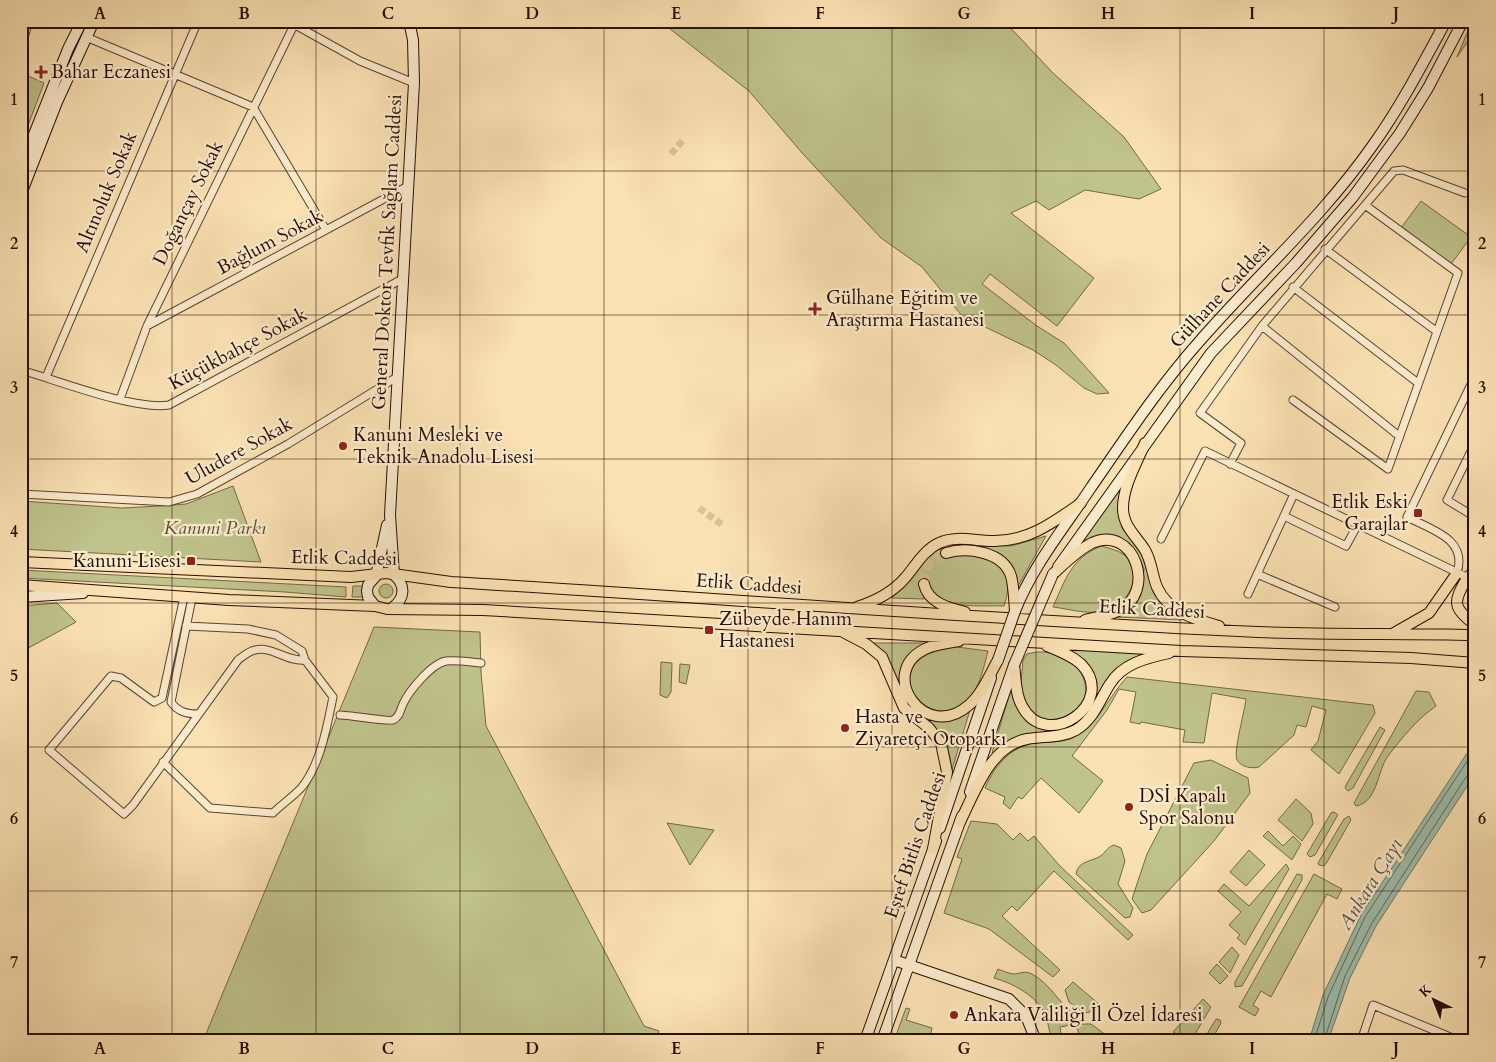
<svg xmlns="http://www.w3.org/2000/svg" width="1496" height="1062" font-family="Cardo,serif">
	<style>
		.green { fill: #c0c38c; stroke: #746846 }
		.water { fill: #9fbead; stroke: #6f7768 }
		.lines { fill: none; stroke-linecap: round; stroke-linejoin: round }
		.shore { stroke: #646656; stroke-width: 1 }
		.street-tunnel { stroke: #dbc299; stroke-width: 7; stroke-dasharray: 7 3.5; stroke-linecap: butt }
		.primary-tunnel { stroke: #dbc299; stroke-width: 10; stroke-dasharray: 10 5; stroke-linecap: butt }
		.street-casing { stroke: #5d422d; stroke-width: 9 }
		.secondary-casing { stroke: #280d00; stroke-width: 12 }
		.primary-casing { stroke: #280d00; stroke-width: 12 }
		.street { stroke: #fcecce; stroke-width: 7 }
		.secondary { stroke: #fcecce; stroke-width: 10 }
		.primary { stroke: #fbe2b4; stroke-width: 10 }
		.secondary-bridge-casing { stroke: #280d00; stroke-width: 12; stroke-linecap: butt }
		.secondary-bridge { stroke: #fcecce; stroke-width: 10 }
		.grid { fill: none; stroke: #280d00; stroke-width: 1; stroke-opacity: 0.55 }
		.poi-dot { fill: #8f2418; stroke: #fcecce; stroke-width: 2 }
		.labels { text-anchor: middle; dominant-baseline: central; stroke-width: 4.5; stroke-linejoin: round; paint-order: stroke }
		.poi-label { font-size: 19px; fill: #280d00; stroke: #fcecce; text-anchor: start }
		.street-label { font-size: 19px; fill: #280d00; stroke: #fcecce }
		.park-label { font-size: 19px; font-style: italic; fill: #5d4d31; stroke: #fcecce }
		.water-label { font-size: 20px; font-style: italic; fill: #585445; stroke: #fcecce }
		.neatline { fill: none; stroke: #280d00; stroke-width: 2 }
		.grid-label { font-size: 16px; text-anchor: middle; font-weight: bold; fill: #280d00 }
	</style>
	<rect width="100%" height="100%" fill="#fbe2b4"/>
	<filter id="stains"><feTurbulence type="fractalNoise" baseFrequency=".004" numOctaves="4"/><feColorMatrix values="0 0 0 0 .2 0 0 0 0 .09 0 0 0 0 .02 0 0 0 .5 -.17"/></filter>
	<radialGradient id="worn" r=".72"><stop offset=".6" stop-color="#630" stop-opacity="0"/><stop offset="1" stop-color="#630" stop-opacity=".3"/></radialGradient>
	<path class="green" d="M 660,21 L 1004,21 L 1053,73 L 1124,137 L 1161,189 L 1139,199 L 1085,190 L 1049,210 L 1036,201 L 1011,213 L 1094,278 L 1057,326 L 990,274 L 982,284 L 1037,326 L 1064,343 L 1109,393 L 1097,394 L 1084,388 L 1056,365 L 1033,350 L 962,316 L 922,267 L 881,238 L 803,154 L 749,91 Z
		M 1472,21 L 1475,21 L 1475,31 L 1457,57 Z
		M 21,73 L 44,83 L 21,144 Z
		M 1421,201 L 1471,237 L 1451,264 L 1401,228 Z
		M 1131,470 L 1119,500 L 1118,512 L 1122,528 L 1144,557 L 1164,605 L 1182,620 L 1116,617 L 1137,599 L 1142,588 L 1144,569 L 1139,558 L 1097,538 L 1081,541 Z
		M 233,486 L 261,562 L 21,549 L 21,501 L 122,508 L 160,506 L 186,504 Z
		M 1046,536 L 1017,588 C 1006,550 983,543 945,550 L 947,556 C 967,546 1002,556 1007,579 C 1009,588 1007,597 1004,606 C 980,605 937,611 926,584 L 921,585 L 924,599 L 892,598 L 906,584 L 924,559 L 934,551 L 958,544 L 1011,546 Z
		M 1101,546 C 1109,548 1117,550 1123,554 C 1145,570 1131,602 1108,610 C 1091,616 1070,609 1053,607 C 1066,578 1071,559 1101,546 Z
		M 21,570 L 346,587 L 346,597 L 285,592 L 21,578 Z
		M379 591a7 7 0 1 1 14 0a7 7 0 1 1-14 0Z
		M 353,586 L 364,586 L 364,597 L 352,597 Z
		M 57,603 L 76,622 L 21,652 L 21,606 Z
		M 374,627 L 480,632 L 481,673 L 486,726 L 644,1026 L 659,1031 L 655,1041 L 203,1041 Z
		M 872,643 L 926,643 L 910,654 L 907,700 L 955,718 L 970,710 L 951,773 C 950,720 923,732 904,698 C 890,674 898,663 872,643 Z
		M 957,647 L 988,651 C 984,665 981,683 972,694 C 931,748 863,656 957,647 Z
		M 1066,648 L 1143,654 C 1103,668 1111,685 1090,711 C 1084,718 1077,724 1069,728 C 1054,736 1008,752 992,753 L 1012,686 L 1021,711 L 1062,727 L 1095,688 Z
		M 1036,652 C 1066,651 1088,667 1086,698 C 1065,723 1065,725 1033,716 L 1020,694 L 1023,660 L 1027,654 Z
		M 661,662 L 672,663 L 671,692 L 667,698 L 660,695 Z
		M 680,664 L 690,665 L 686,684 L 679,682 Z
		M 1127,677 L 1373,705 L 1375,713 L 1339,774 L 1311,750 L 1318,741 L 1326,710 L 1312,706 L 1306,727 L 1297,725 L 1294,735 L 1259,767 C 1252,769 1241,767 1237,760 C 1233,752 1245,710 1246,699 L 1212,693 L 1204,743 L 1183,742 L 1185,730 L 1141,722 L 1140,724 L 1130,722 L 1136,692 L 1119,689 L 1107,710 L 1072,756 L 1103,781 L 1079,813 L 1041,778 L 1022,799 L 1018,797 L 1010,809 L 1003,803 L 1005,797 L 985,788 C 996,763 1013,744 1042,742 C 1052,742 1063,742 1073,738 C 1098,725 1109,696 1127,677 Z
		M 1416,691 L 1429,692 L 1436,706 C 1417,719 1402,738 1388,756 C 1377,771 1378,802 1356,806 L 1354,803 Z
		M 1380,727 L 1385,730 L 1353,788 L 1348,791 L 1345,788 L 1346,785 Z
		M 1211,760 L 1248,778 L 1250,793 L 1214,841 L 1151,910 L 1142,913 L 1132,899 L 1147,854 L 1194,763 Z
		M 1296,799 L 1311,813 L 1313,824 L 1302,841 L 1278,820 Z
		M 1334,812 L 1338,815 L 1336,818 L 1315,855 L 1310,857 L 1307,854 L 1310,849 L 1331,813 Z
		M 1349,816 L 1351,820 L 1327,862 L 1324,866 L 1319,865 L 1318,863 L 1344,819 Z
		M 971,821 L 997,824 L 1013,840 L 1020,833 L 1028,841 L 1034,836 L 1059,865 L 1133,935 L 1128,940 L 1054,871 L 1017,911 L 1012,906 L 1002,916 L 1060,970 L 1053,977 L 989,929 L 944,913 L 962,859 L 957,857 Z
		M 667,823 L 714,830 L 690,865 Z
		M 1268,831 L 1283,846 L 1293,836 L 1301,844 L 1292,860 L 1263,836 Z
		M 1114,845 L 1121,848 L 1125,861 L 1118,884 L 1133,908 L 1130,917 L 1125,918 L 1076,874 C 1078,860 1093,862 1102,855 C 1106,851 1108,847 1114,845 Z
		M 1249,850 L 1265,865 L 1246,886 L 1230,872 Z
		M 1286,864 L 1289,869 L 1245,945 L 1237,938 L 1240,935 L 1229,925 L 1241,912 L 1218,891 L 1224,884 L 1249,906 Z
		M 1297,874 L 1302,875 L 1302,880 L 1242,986 L 1235,987 L 1235,982 Z
		M 1314,874 L 1342,889 L 1337,899 L 1327,894 L 1271,997 L 1261,991 L 1253,1005 L 1259,1009 L 1255,1016 L 1239,1007 Z
		M 1232,947 L 1239,955 L 1230,973 L 1219,962 Z
		M 1217,964 L 1228,976 L 1220,984 L 1209,973 Z
		M 998,969 C 1003,971 1008,973 1013,974 C 1020,974 1024,970 1032,974 C 1051,984 1061,1007 1080,1019 L 1080,1024 L 1091,1024 L 1114,1041 L 1081,1041 L 1076,1024 L 1060,1027 L 1062,1041 L 1052,1041 C 1049,1031 1048,1019 1043,1010 C 1033,994 1012,983 994,978 Z
		M 1073,982 L 1100,1005 L 1090,1012 L 1085,1013 L 1069,1002 L 1065,990 Z
		M 1203,999 L 1211,1007 L 1191,1041 L 1173,1032 Z
		M 906,1008 L 910,1009 L 906,1020 L 932,1028 L 929,1041 L 894,1041 Z
		M 1216,1019 L 1220,1020 L 1221,1023 L 1211,1041 L 1203,1041 Z"/>
	<path class="water" d="M 1475,741 L 1475,774 L 1376,926 L 1350,978 L 1328,1041 L 1309,1041 L 1323,995 L 1361,915 Z"/>
	<g class="lines">
		<path class="shore" d="M 1314,1041 L 1328,997 L 1365,917 L 1475,749
			M 1324,1041 L 1345,976 L 1372,923 L 1468,774 L 1475,772"/>
		<path class="street-tunnel" d="M 671,154 L 683,140
			M 699,508 L 724,526"/>
		<path class="primary-tunnel" d="M 924,584 C 923,568 931,557 946,553"/>
		<defs>
			<path id="street" d="M 288,21 L 360,61 L 414,83
				M 86,37 L 253,107 L 326,230
				M 21,48 L 29,21
				M 1325,249 L 1436,331
				M 1293,287 L 1418,383
				M 147,326 L 408,186
				M 1262,326 L 1399,436
				M 21,370 C 56,380 136,411 169,405 L 404,278
				M 46,377 L 198,21
				M 120,399 L 147,326 L 294,25
				M 1293,400 L 1388,469 L 1458,273 L 1365,205
				M 1475,443 L 1447,500 L 1475,517
				M 1230,464 L 1241,443 L 1200,413 L 1262,326 L 1394,171 L 1403,170 L 1465,193
				M 21,494 L 169,502 L 197,494 L 288,444 L 397,377
				M 1284,516 L 1346,546 L 1358,524
				M 1161,539 L 1205,451 L 1475,581
				M 1457,573 C 1468,539 1432,530 1407,517 L 1475,376
				M 1257,574 L 1335,607
				M 1467,578 L 1475,564
				M 1248,594 L 1294,494
				M 184,597 L 162,698 L 154,702 L 121,678 L 111,676 L 49,750 L 124,814 L 133,805 L 238,660 C 242,657 249,651 255,650 C 273,646 287,662 305,660 L 302,651 L 276,635 L 248,629 L 186,626
				M 192,598 L 171,702 C 178,712 187,714 198,714
				M 340,715 C 350,715 389,722 393,720 C 400,717 400,710 403,704 C 409,691 431,664 446,661 C 457,660 470,662 481,663
				M 163,762 L 210,808 L 273,813 C 282,804 294,796 302,787 C 321,763 327,726 333,697 L 305,660
				M 1361,1041 L 1373,1005 L 1460,1041"/>
			<path id="secondary" d="M 21,167 L 68,49 L 82,21
				M 21,194 L 57,102 L 94,21
				M 1058,567 L 1211,353 L 1296,263 L 1353,197 L 1400,133 L 1428,88 L 1463,21
				M 21,597 L 83,593
				M 375,606 L 368,597 L 367,591 L 368,585 L 376,576 L 387,525
				M 392,608 C 405,599 406,585 394,575 L 390,515 L 414,83 L 413,40 L 409,21
				M 1015,611 C 1032,567 1064,528 1090,489 C 1124,440 1158,388 1198,343 C 1256,276 1322,218 1373,145 C 1401,106 1423,63 1446,21
				M 970,792 L 1014,665
				M 940,828 L 991,678
				M 894,960 L 1009,999 L 1026,1016 L 1036,1041
				M 865,1041 L 936,841
				M 882,1041 L 962,816"/>
			<path id="primary" d="M 1145,443 C 1137,463 1123,486 1123,508 C 1123,526 1136,536 1145,550 C 1152,562 1152,575 1157,587 C 1168,612 1194,619 1219,626
				M 946,553 C 967,547 1003,551 1011,576 C 1014,587 1014,600 1015,611
				M 21,562 L 351,577 L 386,573 L 451,582 C 720,598 989,620 1258,632 C 1331,635 1403,633 1475,635
				M 1053,574 C 1065,563 1078,550 1092,543 C 1134,524 1158,592 1118,611 C 1108,616 1096,617 1085,620
				M 1467,578 C 1453,602 1452,607 1475,625
				M 924,584 C 928,603 949,608 965,612
				M 21,585 L 229,600 L 375,606 L 387,609 L 483,610 L 1181,651 L 1411,658 L 1475,663
				M 857,607 C 876,601 892,593 905,578 C 916,565 924,550 939,543 C 955,535 976,541 992,541 C 1028,542 1054,522 1081,503
				M 843,632 L 866,644 L 882,657 L 904,708 L 929,728 L 941,743 L 947,772 L 933,849
				M 1394,633 L 1429,613 L 1457,573
				M 959,641 C 948,643 935,644 925,649 C 876,673 925,744 969,705 C 982,694 990,674 998,660
				M 1014,665 C 1016,678 1015,694 1022,706 C 1046,753 1119,703 1081,664 C 1071,655 1059,651 1047,646
				M 960,822 C 975,792 990,746 1027,739 C 1044,736 1061,738 1076,730 C 1094,719 1099,701 1110,684 C 1122,664 1146,658 1169,653"/>
		</defs>
		<use href="#street" class="street-casing"/>
		<use href="#secondary" class="secondary-casing"/>
		<use href="#primary" class="primary-casing"/>
		<use href="#street" class="street"/>
		<use href="#secondary" class="secondary"/>
		<use href="#primary" class="primary"/>
		<defs>
			<path id="secondary-bridge" d="M 998,660 L 1015,611
				M 1014,665 L 1053,574"/>
		</defs>
		<use href="#secondary-bridge" class="secondary-bridge-casing"/>
		<use href="#secondary-bridge" class="secondary-bridge"/>
	</g>
	<path class="grid" d="M 172,21 L 172,1041M 316,21 L 316,1041M 460,21 L 460,1041M 604,21 L 604,1041M 748,21 L 748,1041M 892,21 L 892,1041M 1036,21 L 1036,1041M 1180,21 L 1180,1041M 1324,21 L 1324,1041M 21,171 L 1475,171M 21,315 L 1475,315M 21,459 L 1475,459M 21,603 L 1475,603M 21,747 L 1475,747M 21,891 L 1475,891"/>
	<g class="poi-dot">
		<path d="M38.5 64.5h5v5h5v5h-5v5h-5v-5h-5v-5h5z"/>
		<path d="M812.5 301.5h5v5h5v5h-5v5h-5v-5h-5v-5h5z"/>
		<circle cx="343" cy="446" r="5"/>
		<rect x="1413" y="508" width="10" height="10" rx="2.5"/>
		<rect x="186" y="556" width="10" height="10" rx="2.5"/>
		<rect x="704" y="625" width="10" height="10" rx="2.5"/>
		<circle cx="845" cy="728" r="5"/>
		<circle cx="1129" cy="807" r="5"/>
		<circle cx="954" cy="1015" r="5"/>
	</g>
	<g class="labels">
		<g class="poi-label">
			<text x="51" y="72">Bahar Eczanesi</text>
			<text x="826" y="298">Gülhane Eğitim ve<tspan x="826" dy="22">Araştırma Hastanesi</tspan></text>
			<text x="353" y="435">Kanuni Mesleki ve<tspan x="353" dy="22">Teknik Anadolu Lisesi</tspan></text>
			<text x="1408" y="502" text-anchor="end">Etlik Eski<tspan x="1408" dy="22">Garajlar</tspan></text>
			<text x="181" y="561" text-anchor="end">Kanuni Lisesi</text>
			<text x="719" y="619">Zübeyde Hanım<tspan x="719" dy="22">Hastanesi</tspan></text>
			<text x="855" y="717">Hasta ve<tspan x="855" dy="22">Ziyaretçi Otoparkı</tspan></text>
			<text x="1139" y="796">DSİ Kapalı<tspan x="1139" dy="22">Spor Salonu</tspan></text>
			<text x="964" y="1015">Ankara Valiliği İl Özel İdaresi</text>
		</g>
		<g class="street-label">
			<text transform="translate(106 192) rotate(-67)">Altınoluk Sokak</text>
			<text transform="translate(188 203) rotate(-64)">Doğançay Sokak</text>
			<text transform="translate(270 242) rotate(-28)">Bağlum Sokak</text>
			<text transform="translate(387 252) rotate(-87)">General Doktor Tevfik Sağlam Caddesi</text>
			<text transform="translate(1220 295) rotate(-47)">Gülhane Caddesi</text>
			<text transform="translate(238 349) rotate(-28)">Küçükbahçe Sokak</text>
			<text transform="translate(239 451) rotate(-29)">Uludere Sokak</text>
			<text transform="translate(344 558) rotate(1)">Etlik Caddesi</text>
			<text transform="translate(749 584) rotate(4)">Etlik Caddesi</text>
			<text transform="translate(1152 609) rotate(3)">Etlik Caddesi</text>
			<text transform="translate(915 845) rotate(-71)">Eşref Bitlis Caddesi</text>
		</g>
		<g class="park-label">
			<text x="215" y="528">Kanuni Parkı</text>
		</g>
		<g class="water-label">
			<text transform="translate(1370 884) rotate(-58)">Ankara Çayı</text>
		</g>
	</g>
	<rect width="1496" height="1062" fill="none" stroke="#fbe2b4" stroke-width="55"/>
	<g transform="translate(1434 1000) rotate(317)" stroke="#fcecce" stroke-width="4" paint-order="stroke">
	<path d="M0-4L9 19L0 12L-9 19Z" fill="#280d00"/>
	<text y="-8" font-size="14" font-weight="bold" text-anchor="middle" fill="#280d00">K</text>
	</g>
	<rect x="28" y="28" width="1440" height="1006" class="neatline"/>
	<g class="grid-label">
		<text x="100" y="19">A</text>
		<text x="244" y="19">B</text>
		<text x="388" y="19">C</text>
		<text x="532" y="19">D</text>
		<text x="676" y="19">E</text>
		<text x="820" y="19">F</text>
		<text x="964" y="19">G</text>
		<text x="1108" y="19">H</text>
		<text x="1252" y="19">I</text>
		<text x="1396" y="19">J</text>
		<text x="14" y="105">1</text>
		<text x="1482" y="105">1</text>
		<text x="14" y="249">2</text>
		<text x="1482" y="249">2</text>
		<text x="14" y="393">3</text>
		<text x="1482" y="393">3</text>
		<text x="14" y="537">4</text>
		<text x="1482" y="537">4</text>
		<text x="14" y="681">5</text>
		<text x="1482" y="681">5</text>
		<text x="14" y="824">6</text>
		<text x="1482" y="824">6</text>
		<text x="14" y="968">7</text>
		<text x="1482" y="968">7</text>
		<text x="100" y="1054">A</text>
		<text x="244" y="1054">B</text>
		<text x="388" y="1054">C</text>
		<text x="532" y="1054">D</text>
		<text x="676" y="1054">E</text>
		<text x="820" y="1054">F</text>
		<text x="964" y="1054">G</text>
		<text x="1108" y="1054">H</text>
		<text x="1252" y="1054">I</text>
		<text x="1396" y="1054">J</text>
	</g>
	<rect width="100%" height="100%" filter="url(#stains)"/>
	<rect width="100%" height="100%" fill="url(#worn)"/>
</svg>
